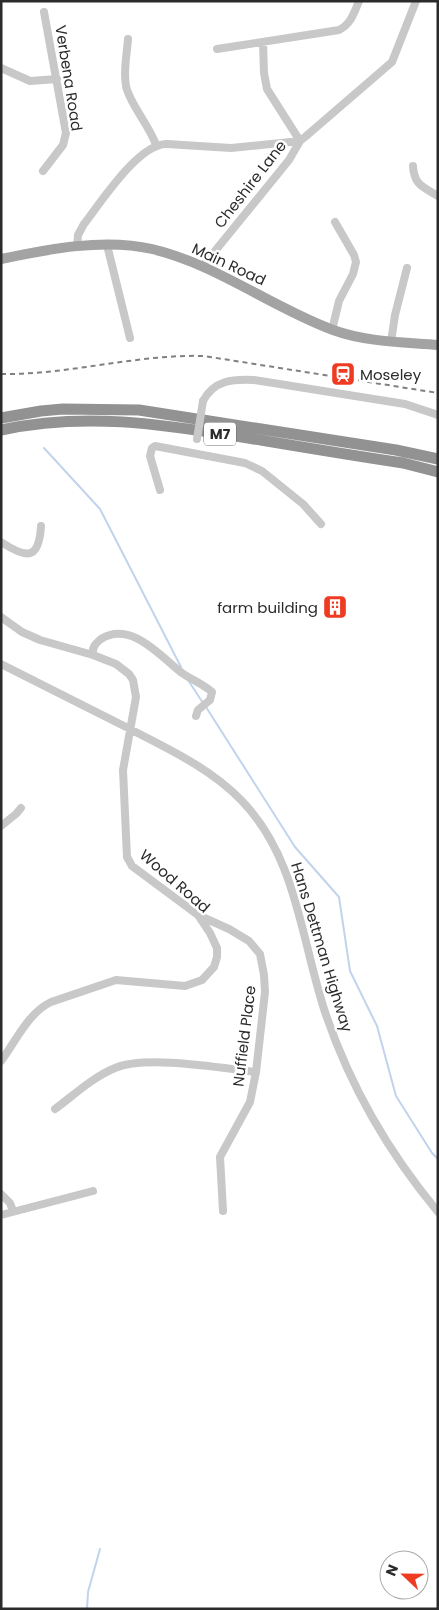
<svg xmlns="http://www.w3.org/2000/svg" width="439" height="1610" font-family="Poppins,sans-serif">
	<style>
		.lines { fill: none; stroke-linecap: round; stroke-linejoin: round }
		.stream { stroke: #c2d3ec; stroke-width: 2 }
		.minor { stroke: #c8c8c8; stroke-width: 8 }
		.major { stroke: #a3a3a3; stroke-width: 10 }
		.highway { stroke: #929292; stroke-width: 11 }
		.rail { stroke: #808080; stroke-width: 2; stroke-dasharray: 5 4; stroke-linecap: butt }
		.minor-bridge { stroke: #c8c8c8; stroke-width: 8 }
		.labels { text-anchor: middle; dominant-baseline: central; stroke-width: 5; stroke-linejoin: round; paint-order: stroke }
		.shield { fill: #fff; stroke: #6b6b6b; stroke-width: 1 }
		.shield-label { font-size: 14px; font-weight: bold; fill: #2b2b2b }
		.street-label { font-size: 15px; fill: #2b2b2b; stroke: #fff }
		.poi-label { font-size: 15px; fill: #2b2b2b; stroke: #fff; text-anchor: start }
	</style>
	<rect width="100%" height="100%" fill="#fff"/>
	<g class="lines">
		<path class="stream" d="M 44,448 L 100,509 L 181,667
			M 188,680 L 203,703
			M 206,707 L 295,847 L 339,897 L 350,971 L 377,1026 L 396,1096 L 432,1153 L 438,1159
			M 87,1609 L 88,1592 L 100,1549"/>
		<path class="minor" d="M 128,39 C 127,54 123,71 126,86 C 129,103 150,126 156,145
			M 217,49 L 339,30 C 351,24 354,13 359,1
			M 1,68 L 30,81 L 57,79
			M 413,166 C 414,185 423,187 438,196
			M 43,171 L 63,145 L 66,133 L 44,12
			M 107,245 L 130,338
			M 77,247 L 78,235 L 84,224 C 101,202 139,143 167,144 L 231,148 L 300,141 L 305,137 L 392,62 L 416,1
			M 202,267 L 289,160 L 300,141 L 267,89 L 264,73 L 263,42
			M 332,330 L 339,301 L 353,274 L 356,262 L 354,255 L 335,222
			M 391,342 L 395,315 L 407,268
			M 203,401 C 214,380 233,379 254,380 L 405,404 L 438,415
			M 160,490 L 150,456 L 152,448 L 155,446 L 245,463 L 262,471 L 303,504 L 321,524
			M 1,542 C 27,559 39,560 41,526
			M 1,617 L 22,632 L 40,640 L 93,655 L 116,664 L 129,674 L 133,680 L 136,697 L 123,770 L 127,857 L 132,866 L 198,915 L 210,933 L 217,948 L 217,957 L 214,967 L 202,980 L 185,986 L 116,980 L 51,1002 C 28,1013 16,1041 1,1061
			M 93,655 C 92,647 95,644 101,639 C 131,620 161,657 182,673 C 192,680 203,684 212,692 L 210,700 L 198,710 L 196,716
			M 1,664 C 43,685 85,706 126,727 C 166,748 209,767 241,800 C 298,858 301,942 326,1015 C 351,1088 389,1153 438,1212
			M 1,826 L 16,814 L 21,808
			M 200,916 L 229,929 L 249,941 L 260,954 L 264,975 L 265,992 L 256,1072 L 250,1102 L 220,1157 L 223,1211
			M 55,1109 C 74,1095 93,1077 115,1068 C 147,1055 220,1068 256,1072
			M 1,1194 L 10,1203 L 13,1211
			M 1,1215 L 93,1191"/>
		<path class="major" d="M 1,259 C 49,249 104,238 152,249 C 216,264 271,307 333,330 C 366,342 402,342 438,345"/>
		<path class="highway" d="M 1,418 L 41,411 L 63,409 L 139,410 L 396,450 L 438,459
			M 1,430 C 84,412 160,424 242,437 C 296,446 349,455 403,463 L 438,472"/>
		<path class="rail" d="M 1,374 C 69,375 136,354 204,356 L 438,393"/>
		<path class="minor-bridge" d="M 197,439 L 203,401"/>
	</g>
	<defs>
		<symbol id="station-square" viewBox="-11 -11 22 22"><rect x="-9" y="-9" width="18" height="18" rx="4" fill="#ee3b22" stroke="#fff"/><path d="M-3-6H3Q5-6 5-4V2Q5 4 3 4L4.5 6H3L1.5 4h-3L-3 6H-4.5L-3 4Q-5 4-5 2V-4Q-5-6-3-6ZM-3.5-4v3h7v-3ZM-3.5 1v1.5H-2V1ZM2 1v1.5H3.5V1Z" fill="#fff"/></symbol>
		<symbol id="building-square" viewBox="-11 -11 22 22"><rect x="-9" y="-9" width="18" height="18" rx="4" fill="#ee3b22" stroke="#fff"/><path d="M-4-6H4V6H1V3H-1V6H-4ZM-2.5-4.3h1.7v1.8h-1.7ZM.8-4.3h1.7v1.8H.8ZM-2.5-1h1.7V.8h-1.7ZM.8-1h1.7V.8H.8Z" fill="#fff"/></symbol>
	</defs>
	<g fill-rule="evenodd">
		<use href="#station-square" x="329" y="360" width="28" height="28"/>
		<use href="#building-square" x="321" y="593" width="28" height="28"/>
	</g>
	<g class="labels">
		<rect class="shield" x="204" y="422.5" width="32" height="23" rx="4"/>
		<g class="shield-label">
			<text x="220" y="434">M7</text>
		</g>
		<g class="street-label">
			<text transform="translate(69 78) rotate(81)">Verbena Road</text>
			<text transform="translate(250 184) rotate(-52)">Cheshire Lane</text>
			<text transform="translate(229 264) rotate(25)">Main Road</text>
			<text transform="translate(175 881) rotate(41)">Wood Road</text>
			<text transform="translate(322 947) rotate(73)">Hans Dettman Highway</text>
			<text transform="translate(244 1036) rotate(-83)">Nuffield Place</text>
		</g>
		<g class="poi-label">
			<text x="360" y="374">Moseley</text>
			<text x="318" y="607" text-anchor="end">farm building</text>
		</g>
	</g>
	<rect width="439" height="1610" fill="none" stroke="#2b2b2b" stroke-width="5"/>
	<g transform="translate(404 1575) rotate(292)"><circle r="24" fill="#ffffff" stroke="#aaaaaa"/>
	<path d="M0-4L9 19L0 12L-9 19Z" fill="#ee3b22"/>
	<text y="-8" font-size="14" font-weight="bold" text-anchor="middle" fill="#2b2b2b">N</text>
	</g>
</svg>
